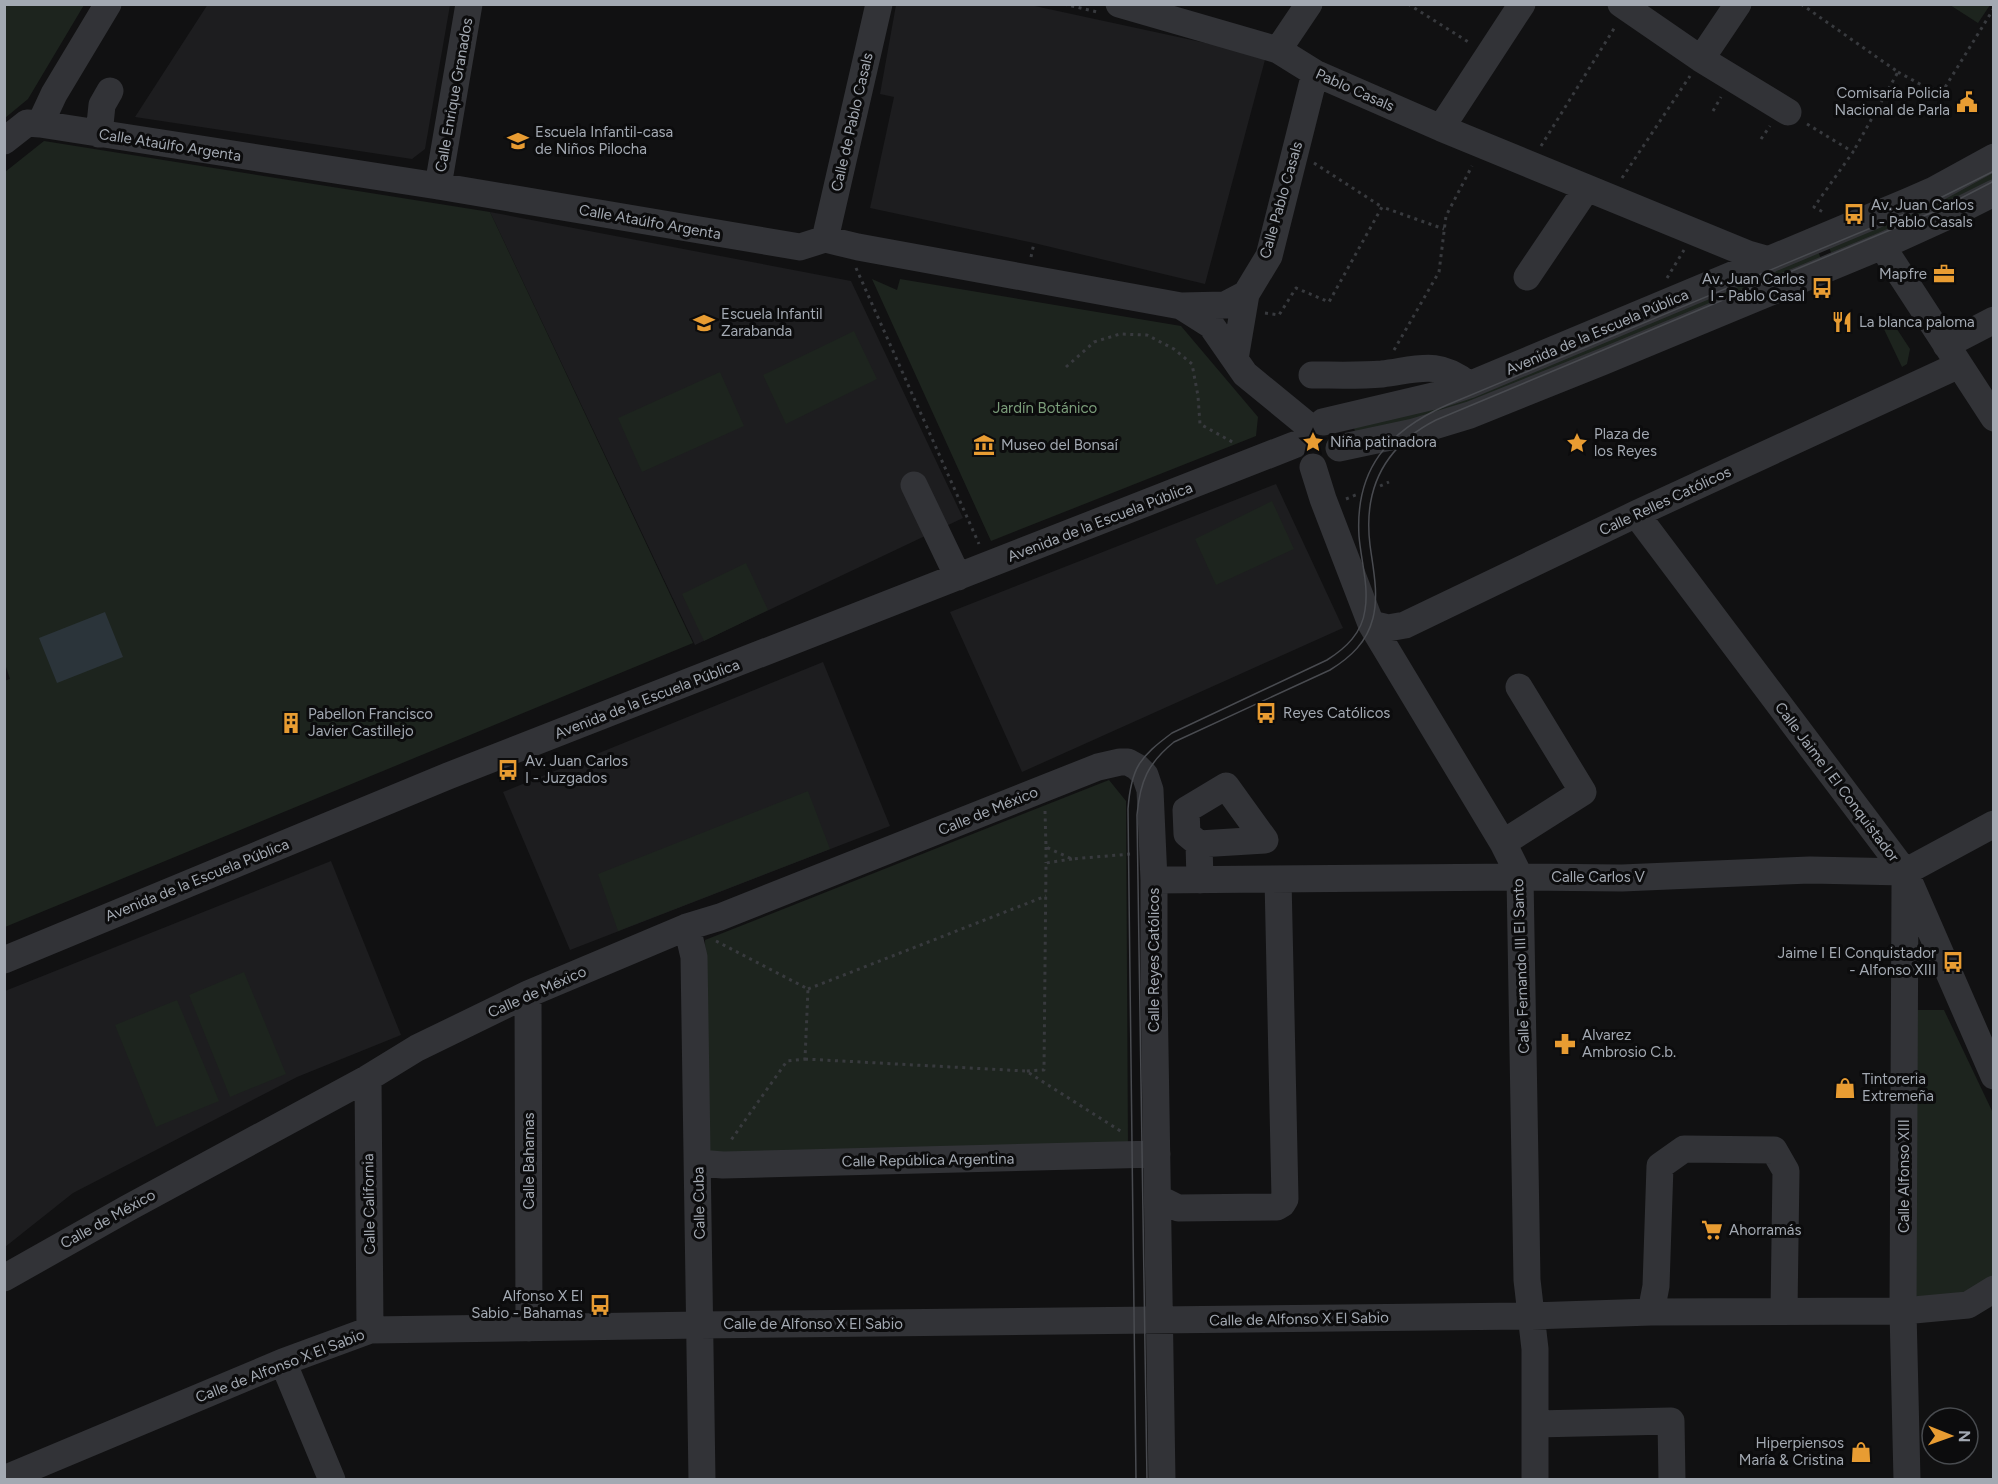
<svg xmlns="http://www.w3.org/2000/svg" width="1998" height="1484" font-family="Figtree,sans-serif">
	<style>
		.built { fill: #1d1d1f }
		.green { fill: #1d241e }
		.water { fill: #2b343a }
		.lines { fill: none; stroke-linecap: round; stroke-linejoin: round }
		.path { stroke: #383a3e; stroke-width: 3; stroke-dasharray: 3 4.5; stroke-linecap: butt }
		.minor { stroke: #323337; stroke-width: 27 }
		.tram { stroke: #494b50; stroke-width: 1.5 }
		.labels { text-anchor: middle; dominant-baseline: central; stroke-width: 6; stroke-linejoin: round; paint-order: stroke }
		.street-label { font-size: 15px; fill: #a3a9b2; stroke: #0c0c0d }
		.poi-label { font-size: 15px; fill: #a3a9b2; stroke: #0c0c0d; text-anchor: start }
		.park-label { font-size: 15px; fill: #7b9d7a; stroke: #0c0c0d }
	</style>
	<rect width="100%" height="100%" fill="#111112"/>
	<path class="built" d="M 208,4 L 450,5 L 425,149 L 412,159 L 135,117 Z
		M 896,5 L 1030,5 L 1266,56 L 1205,284 L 1034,243 L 870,208 L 894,97 L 880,94 Z
		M 490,212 L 851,281 L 963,518 L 695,645 Z
		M 1276,484 L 1343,628 L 1022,772 L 950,612 Z
		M 823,662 L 890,826 L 570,950 L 503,792 Z
		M 331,861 L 401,1035 L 297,1077 L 73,1193 L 5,1247 L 5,991 Z"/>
	<path class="green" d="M 5,4 L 84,5 L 28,99 L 5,118 Z
		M 1950,5 L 1990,5 L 1978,23 Z
		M 44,141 L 490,212 L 693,643 L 5,927 L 4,681 L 10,679 L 5,664 L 5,172 Z
		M 1993,166 L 1993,185 L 1834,259 L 1827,243 Z
		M 1816,247 L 1823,263 L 1459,414 L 1356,434 L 1354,428 Z
		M 872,279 L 897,290 L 900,279 L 1181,326 L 1258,417 L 1256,436 L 991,541 Z
		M 1891,320 L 1910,349 L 1907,364 L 1902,367 L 1882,325 Z
		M 854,331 L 877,379 L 786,424 L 763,375 Z
		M 720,372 L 744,426 L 642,472 L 618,418 Z
		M 1272,501 L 1294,549 L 1216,585 L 1195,539 Z
		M 746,563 L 768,610 L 704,641 L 682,594 Z
		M 1109,780 L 1126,801 L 1128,1147 L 710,1163 L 705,940 Z
		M 808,791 L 830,849 L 618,931 L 598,874 Z
		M 244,972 L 286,1074 L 230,1097 L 189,995 Z
		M 177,1000 L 219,1101 L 156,1127 L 115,1025 Z
		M 1912,1010 L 1944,1010 L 1993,1113 L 1993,1279 L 1965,1295 L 1911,1305 Z"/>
	<path class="water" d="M 105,612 L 123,657 L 57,683 L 39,638 Z"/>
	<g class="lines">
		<path class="path" d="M 1064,4 L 1097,12
			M 1408,4 L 1470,43
			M 1801,4 L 1898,72 L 1853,152
			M 1898,72 L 1929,89 L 1944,89 L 1994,8
			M 1713,111 L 1721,97
			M 1807,124 L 1853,152 L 1814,207 L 1823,212
			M 1761,139 L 1770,126
			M 1541,146 L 1615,27
			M 1314,163 L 1382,207
			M 1622,178 L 1690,76
			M 1031,257 L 1034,243
			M 856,268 L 979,544
			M 1667,278 L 1684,250
			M 1265,313 L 1279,315 L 1296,288 L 1329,302 L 1382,207 L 1444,229
			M 1394,350 L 1439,272 L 1446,216 L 1472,166
			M 1066,367 L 1094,342 L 1120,334 L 1147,335 L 1174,349 L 1192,364 L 1198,396 L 1200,424 L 1236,444
			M 1380,486 L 1389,482
			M 1346,499 L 1358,494
			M 1045,811 L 1046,847 L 1072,859 L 1130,854
			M 1046,847 L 1046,863
			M 1072,859 L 1046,863 L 1044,1070 L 1026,1071 L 1122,1132
			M 716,941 L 808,989 L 805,1059 L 787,1061 L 729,1143
			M 808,989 L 1046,896
			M 805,1059 L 1025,1071"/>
		<path class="minor" d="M 1119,4 L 1278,50 L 1315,73 L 1441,128 L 1748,254 L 1769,260
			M 1621,4 L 1701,59 L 1788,112
			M 1278,50 L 1309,4
			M 1701,59 L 1738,4
			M 40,124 L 438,186 L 800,247 L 825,239 L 858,247 L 1181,306 L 1211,325 L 1245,374 L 1306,424
			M 1441,128 L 1522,4
			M 99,134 L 102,105 L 110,91
			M 4,141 L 27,123 L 40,124 L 54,94 L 108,4
			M 438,186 L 469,4
			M 825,239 L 879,4
			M 1882,246 L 1994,418
			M 1527,277 L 1587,188
			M 1181,306 L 1225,305 L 1246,294
			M 1946,345 L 1994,320
			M 1235,359 L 1246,294 L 1269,256 L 1315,73
			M 1312,375 C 1335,375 1359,376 1382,374 C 1416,370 1439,359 1469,385
			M 1323,422 L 1442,394 L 1469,385 L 1909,201 L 1932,191 L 1994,157
			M 1339,448 L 1414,432 L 1470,415 L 1602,362 L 1882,246 L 1948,216 L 1994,193
			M 1313,467 L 1323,499 L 1371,624 L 1503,843 L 1520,877 L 1527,1280 L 1535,1349 L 1535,1480
			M 914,485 L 958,577
			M 1636,514 L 1905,872 L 1994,1076
			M 1371,624 L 1388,628 L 1405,625 L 1636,514 L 1959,365
			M 1503,843 L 1583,792 L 1519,687
			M 1199,844 L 1265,840 L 1226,786 L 1186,810 L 1187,834 L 1199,844 L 1200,880
			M 1154,880 L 1520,877 L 1622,878 L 1810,870 L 1905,872 L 1994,824
			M 1905,885 L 1903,1311 L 1907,1480
			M 687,927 L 694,957 L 702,1480
			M 4,960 L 448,776 L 1294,445
			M 528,994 L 529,1328
			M 368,1078 L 370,1330
			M 698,1163 L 723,1165 L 1157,1154
			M 1158,1198 L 1178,1208 L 1277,1207 L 1282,1204 L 1285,1199 L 1278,879
			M 4,1278 L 128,1208 L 368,1078 L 417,1048 L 528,994 L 687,927 L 720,917 L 1098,767 L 1120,762 L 1128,762 L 1137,767 L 1145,775 L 1150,790 L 1154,880 L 1154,988 L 1162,1480
			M 1651,1312 L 1656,1286 L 1660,1166 L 1684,1149 L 1774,1150 L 1786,1171 L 1784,1311
			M 283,1362 L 332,1480
			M 1535,1424 L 1671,1421 L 1672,1480
			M 4,1479 L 283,1362 L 370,1330 L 700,1325 L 1531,1316 L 1651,1312 L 1903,1311 L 1968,1305 L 1994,1289"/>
		<path class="tram" d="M 1136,1480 L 1128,809 C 1131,767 1140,757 1172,733 L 1327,660 C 1346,648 1362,633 1365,610 C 1369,586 1361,561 1359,536 C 1355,469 1388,431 1447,405 L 1926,205 L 1994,171
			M 1147,1480 L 1137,815 C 1140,781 1148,763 1174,742 L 1330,670 C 1351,657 1367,642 1373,618 C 1379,594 1373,568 1370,545 C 1363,488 1385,446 1436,420 L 1938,210 L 1994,181"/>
	</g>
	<defs>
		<symbol id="civic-bare" viewBox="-9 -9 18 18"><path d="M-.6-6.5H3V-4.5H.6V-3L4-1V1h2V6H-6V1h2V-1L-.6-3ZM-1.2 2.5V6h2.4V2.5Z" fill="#e89c32" stroke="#0c0c0d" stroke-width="2.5" paint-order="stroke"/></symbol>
		<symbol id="school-bare" viewBox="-9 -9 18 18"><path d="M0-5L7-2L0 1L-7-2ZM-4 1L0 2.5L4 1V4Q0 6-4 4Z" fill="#e89c32" stroke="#0c0c0d" stroke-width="2.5" paint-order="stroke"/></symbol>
		<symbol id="bus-bare" viewBox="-9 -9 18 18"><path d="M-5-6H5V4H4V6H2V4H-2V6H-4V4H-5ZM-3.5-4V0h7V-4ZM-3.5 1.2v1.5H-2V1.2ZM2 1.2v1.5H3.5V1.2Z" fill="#e89c32" stroke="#0c0c0d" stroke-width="2.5" paint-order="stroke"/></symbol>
		<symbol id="office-bare" viewBox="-9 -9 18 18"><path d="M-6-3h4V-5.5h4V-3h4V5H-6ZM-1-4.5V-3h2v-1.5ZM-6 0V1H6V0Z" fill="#e89c32" stroke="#0c0c0d" stroke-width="2.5" paint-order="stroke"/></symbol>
		<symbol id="restaurant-bare" viewBox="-9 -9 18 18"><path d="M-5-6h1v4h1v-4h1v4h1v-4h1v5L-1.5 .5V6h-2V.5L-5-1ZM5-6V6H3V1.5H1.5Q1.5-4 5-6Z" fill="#e89c32" stroke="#0c0c0d" stroke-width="2.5" paint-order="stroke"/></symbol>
		<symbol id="sight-bare" viewBox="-9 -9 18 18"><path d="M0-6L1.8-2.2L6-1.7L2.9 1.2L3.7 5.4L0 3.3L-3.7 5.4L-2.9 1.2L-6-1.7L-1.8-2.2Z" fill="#e89c32" stroke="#0c0c0d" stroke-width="2.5" paint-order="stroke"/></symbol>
		<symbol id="museum-bare" viewBox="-9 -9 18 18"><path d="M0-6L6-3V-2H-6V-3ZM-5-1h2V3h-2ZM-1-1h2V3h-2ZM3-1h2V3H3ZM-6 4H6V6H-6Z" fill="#e89c32" stroke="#0c0c0d" stroke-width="2.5" paint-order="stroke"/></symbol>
		<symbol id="building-bare" viewBox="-9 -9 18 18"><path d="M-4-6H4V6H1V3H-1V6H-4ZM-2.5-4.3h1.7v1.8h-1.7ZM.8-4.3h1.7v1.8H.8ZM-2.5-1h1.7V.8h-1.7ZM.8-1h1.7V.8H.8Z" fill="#e89c32" stroke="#0c0c0d" stroke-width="2.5" paint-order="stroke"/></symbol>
		<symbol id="pharmacy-bare" viewBox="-9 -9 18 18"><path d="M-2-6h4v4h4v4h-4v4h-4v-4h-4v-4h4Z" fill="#e89c32" stroke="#0c0c0d" stroke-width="2.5" paint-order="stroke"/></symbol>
		<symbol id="shop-bare" viewBox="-9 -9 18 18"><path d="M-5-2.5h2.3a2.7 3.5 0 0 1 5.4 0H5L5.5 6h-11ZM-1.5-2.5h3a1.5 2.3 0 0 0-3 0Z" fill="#e89c32" stroke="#0c0c0d" stroke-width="2.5" paint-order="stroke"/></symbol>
		<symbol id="supermarket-bare" viewBox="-9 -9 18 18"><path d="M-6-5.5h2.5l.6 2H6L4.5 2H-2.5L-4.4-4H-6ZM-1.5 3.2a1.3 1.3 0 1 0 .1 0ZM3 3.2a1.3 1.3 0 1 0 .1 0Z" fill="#e89c32" stroke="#0c0c0d" stroke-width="2.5" paint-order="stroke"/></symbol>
	</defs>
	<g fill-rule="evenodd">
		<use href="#civic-bare" x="1952" y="87" width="30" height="30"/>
		<use href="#school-bare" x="503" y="126" width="30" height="30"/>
		<use href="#bus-bare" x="1839" y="199" width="30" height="30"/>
		<use href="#office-bare" x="1929" y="259" width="30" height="30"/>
		<use href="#bus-bare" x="1807" y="273" width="30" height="30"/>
		<use href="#restaurant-bare" x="1827" y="307" width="30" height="30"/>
		<use href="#school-bare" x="689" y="308" width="30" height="30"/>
		<use href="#sight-bare" x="1298" y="427" width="30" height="30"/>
		<use href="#sight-bare" x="1562" y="428" width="30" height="30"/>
		<use href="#museum-bare" x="969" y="430" width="30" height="30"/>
		<use href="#bus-bare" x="1251" y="698" width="30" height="30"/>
		<use href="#building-bare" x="276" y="708" width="30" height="30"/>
		<use href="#bus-bare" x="493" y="755" width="30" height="30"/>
		<use href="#bus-bare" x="1938" y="947" width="30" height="30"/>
		<use href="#pharmacy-bare" x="1550" y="1029" width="30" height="30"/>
		<use href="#shop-bare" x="1830" y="1073" width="30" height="30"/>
		<use href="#supermarket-bare" x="1697" y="1215" width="30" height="30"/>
		<use href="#bus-bare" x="585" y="1290" width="30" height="30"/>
		<use href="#shop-bare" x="1846" y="1437" width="30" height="30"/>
	</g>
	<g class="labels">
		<g class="street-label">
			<text transform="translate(1355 90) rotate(24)">Pablo Casals</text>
			<text transform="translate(454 95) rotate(-80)">Calle Enrique Granados</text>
			<text transform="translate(852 122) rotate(-77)">Calle de Pablo Casals</text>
			<text transform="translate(170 145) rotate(9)">Calle Ataúlfo Argenta</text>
			<text transform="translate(1281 200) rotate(-74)">Calle Pablo Casals</text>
			<text transform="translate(650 222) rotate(10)">Calle Ataúlfo Argenta</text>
			<text transform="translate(1597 332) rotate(-23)">Avenida de la Escuela Pública</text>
			<text transform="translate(1665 501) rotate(-25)">Calle Relles Católicos</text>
			<text transform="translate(1100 522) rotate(-21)">Avenida de la Escuela Pública</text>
			<text transform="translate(647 699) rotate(-21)">Avenida de la Escuela Pública</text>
			<text transform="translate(1837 782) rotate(53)">Calle Jaime I El Conquistador</text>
			<text transform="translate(988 811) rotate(-22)">Calle de México</text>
			<text x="1598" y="877">Calle Carlos V</text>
			<text transform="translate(197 880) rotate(-22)">Avenida de la Escuela Pública</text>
			<text transform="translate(1154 960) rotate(-90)">Calle Reyes Católicos</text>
			<text transform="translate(1521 966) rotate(-92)">Calle Fernando III El Santo</text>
			<text transform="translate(537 992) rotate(-24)">Calle de México</text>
			<text transform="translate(928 1160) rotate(-1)">Calle República Argentina</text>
			<text transform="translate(529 1161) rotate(-90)">Calle Bahamas</text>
			<text transform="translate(1904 1176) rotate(-90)">Calle Alfonso XIII</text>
			<text transform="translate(699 1203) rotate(-91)">Calle Cuba</text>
			<text transform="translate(369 1204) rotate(-91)">Calle California</text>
			<text transform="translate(108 1219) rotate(-29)">Calle de México</text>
			<text transform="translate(1299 1319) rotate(-1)">Calle de Alfonso X El Sabio</text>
			<text x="813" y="1324">Calle de Alfonso X El Sabio</text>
			<text transform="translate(280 1366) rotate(-21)">Calle de Alfonso X El Sabio</text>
		</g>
		<g class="poi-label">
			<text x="1950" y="93" text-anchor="end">Comisaría Policia<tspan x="1950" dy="17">Nacional de Parla</tspan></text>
			<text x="535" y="132">Escuela Infantil-casa<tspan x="535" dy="17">de Niños Pilocha</tspan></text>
			<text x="1871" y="205">Av. Juan Carlos<tspan x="1871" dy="17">I - Pablo Casals</tspan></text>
			<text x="1927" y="274" text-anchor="end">Mapfre</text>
			<text x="1805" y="279" text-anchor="end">Av. Juan Carlos<tspan x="1805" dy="17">I - Pablo Casal</tspan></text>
			<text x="721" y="314">Escuela Infantil<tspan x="721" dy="17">Zarabanda</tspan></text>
			<text x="1859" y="322">La blanca paloma</text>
			<text x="1594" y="434">Plaza de<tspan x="1594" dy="17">los Reyes</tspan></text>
			<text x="1330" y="442">Niña patinadora</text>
			<text x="1001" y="445">Museo del Bonsaí</text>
			<text x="1283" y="713">Reyes Católicos</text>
			<text x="308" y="714">Pabellon Francisco<tspan x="308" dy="17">Javier Castillejo</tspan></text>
			<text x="525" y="761">Av. Juan Carlos<tspan x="525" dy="17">I - Juzgados</tspan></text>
			<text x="1936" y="953" text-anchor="end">Jaime I El Conquistador<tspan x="1936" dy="17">- Alfonso XIII</tspan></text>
			<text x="1582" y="1035">Alvarez<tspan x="1582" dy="17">Ambrosio C.b.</tspan></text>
			<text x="1862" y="1079">Tintoreria<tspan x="1862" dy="17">Extremeña</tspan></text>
			<text x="1729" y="1230">Ahorramás</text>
			<text x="583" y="1296" text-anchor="end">Alfonso X El<tspan x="583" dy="17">Sabio - Bahamas</tspan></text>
			<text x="1844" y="1443" text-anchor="end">Hiperpiensos<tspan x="1844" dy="17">María &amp; Cristina</tspan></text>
		</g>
		<g class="park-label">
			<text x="1045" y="408">Jardín Botánico</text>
		</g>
	</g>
	<rect width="1998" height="1484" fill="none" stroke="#a3a9b2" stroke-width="12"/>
	<g transform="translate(1950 1436) rotate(91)"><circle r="28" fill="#0c0c0d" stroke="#484b4f" stroke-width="1.5"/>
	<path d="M0-4.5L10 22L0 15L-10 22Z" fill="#e89c32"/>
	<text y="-9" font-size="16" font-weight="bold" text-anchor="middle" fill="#a3a9b2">N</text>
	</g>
</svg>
